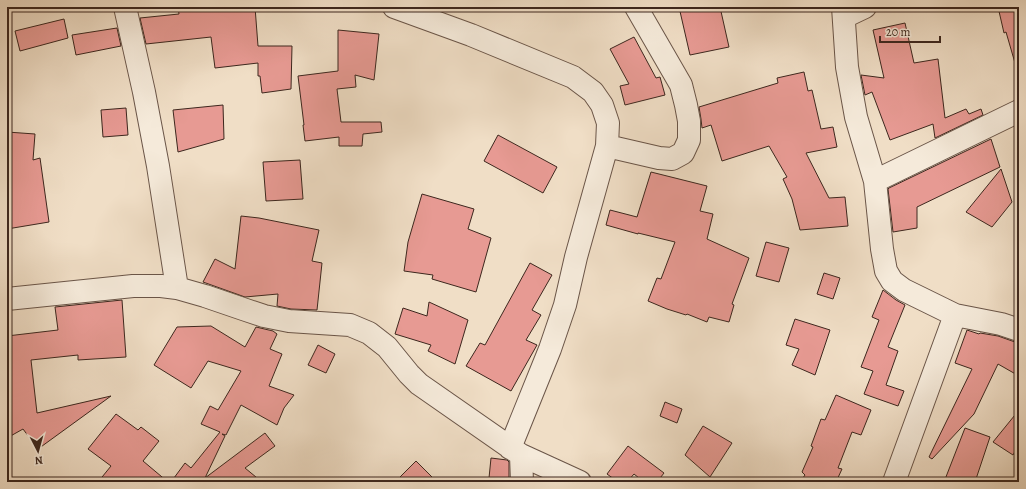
<svg xmlns="http://www.w3.org/2000/svg" width="1026" height="489" font-family="Alegreya,serif">
	<style>
		.building { fill: #e79a93; stroke: #3d271e }
		.lines { fill: none; stroke-linecap: round; stroke-linejoin: round }
		.minor-casing { stroke: #6a5548; stroke-width: 24 }
		.minor { stroke: #f5eada; stroke-width: 22 }
	</style>
	<rect width="100%" height="100%" fill="#f0dec6"/>
	<filter id="stains"><feTurbulence type="fractalNoise" baseFrequency=".005" numOctaves="4"/><feColorMatrix values="0 0 0 0 .2 0 0 0 0 .09 0 0 0 0 .02 0 0 0 .5 -.17"/></filter>
	<radialGradient id="worn" r=".72"><stop offset=".6" stop-color="#630" stop-opacity="0"/><stop offset="1" stop-color="#630" stop-opacity=".3"/></radialGradient>
	<path class="building" d="M 178,7 L 255,7 L 258,46 L 292,46 L 291,89 L 262,93 L 260,76 L 258,76 L 258,63 L 215,68 L 211,37 L 146,44 L 140,18 L 179,14 Z
		M 679,7 L 720,7 L 729,47 L 690,55 Z
		M 998,7 L 1019,7 L 1019,62 L 1015,63 L 1006,32 L 1004,33 Z
		M 64,19 L 68,38 L 20,51 L 15,31 Z
		M 905,23 L 914,63 L 938,59 L 945,118 L 966,109 L 969,114 L 981,109 L 983,115 L 935,138 L 933,124 L 890,140 L 872,92 L 865,95 L 861,75 L 884,78 L 873,30 Z
		M 117,28 L 121,46 L 76,55 L 72,35 Z
		M 338,30 L 379,34 L 374,80 L 355,75 L 356,87 L 337,89 L 341,122 L 381,122 L 382,132 L 363,134 L 362,146 L 339,146 L 339,137 L 305,141 L 303,125 L 304,125 L 298,76 L 338,71 Z
		M 634,37 L 656,78 L 660,77 L 665,95 L 625,105 L 620,86 L 629,84 L 610,49 Z
		M 804,72 L 808,91 L 812,90 L 821,129 L 833,127 L 837,147 L 806,153 L 829,198 L 845,197 L 848,226 L 800,230 L 792,199 L 783,179 L 787,177 L 769,146 L 722,161 L 711,125 L 702,128 L 701,119 L 699,107 L 778,83 L 777,78 Z
		M 223,105 L 224,139 L 178,152 L 173,110 Z
		M 126,108 L 128,135 L 103,137 L 101,110 Z
		M 7,132 L 35,134 L 33,160 L 40,158 L 49,222 L 7,229 Z
		M 498,135 L 557,167 L 543,193 L 484,161 Z
		M 991,139 L 1000,167 L 917,207 L 917,228 L 893,232 L 888,189 L 889,188 Z
		M 300,160 L 303,199 L 266,201 L 263,162 Z
		M 1001,169 L 1012,202 L 992,227 L 966,212 Z
		M 651,172 L 707,186 L 700,211 L 713,214 L 707,239 L 749,258 L 732,304 L 734,305 L 729,322 L 709,317 L 707,322 L 687,314 L 686,315 L 667,309 L 648,301 L 657,278 L 661,279 L 675,242 L 638,233 L 638,234 L 606,225 L 610,210 L 637,217 Z
		M 422,194 L 474,209 L 468,229 L 491,238 L 476,292 L 432,279 L 433,275 L 404,271 L 408,242 Z
		M 241,216 L 259,218 L 319,230 L 312,261 L 322,263 L 317,310 L 291,309 L 277,306 L 278,294 L 245,297 L 203,282 L 215,259 L 235,269 Z
		M 766,242 L 789,248 L 779,282 L 756,276 Z
		M 530,263 L 552,275 L 532,310 L 541,315 L 526,340 L 537,345 L 511,391 L 466,366 L 480,343 L 485,345 Z
		M 824,273 L 840,278 L 833,299 L 817,294 Z
		M 883,290 L 896,300 L 905,305 L 888,347 L 898,351 L 886,385 L 904,391 L 898,406 L 864,394 L 873,371 L 861,367 L 879,320 L 872,317 Z
		M 122,300 L 126,357 L 78,360 L 78,355 L 31,360 L 37,413 L 111,396 L 38,449 L 23,429 L 7,438 L 7,336 L 58,330 L 55,307 Z
		M 429,302 L 468,320 L 455,364 L 428,351 L 431,345 L 395,334 L 403,308 L 427,316 Z
		M 795,319 L 830,330 L 815,375 L 792,365 L 799,349 L 786,345 Z
		M 211,326 L 245,347 L 256,327 L 273,331 L 277,334 L 270,349 L 282,354 L 269,386 L 294,395 L 284,408 L 277,425 L 241,405 L 226,435 L 222,434 L 225,436 L 205,478 L 265,433 L 275,446 L 245,468 L 262,482 L 171,482 L 185,463 L 191,468 L 220,432 L 201,424 L 210,406 L 218,410 L 241,371 L 208,361 L 191,388 L 154,365 L 177,327 Z
		M 967,330 L 979,334 L 980,333 L 998,336 L 1015,342 L 1019,342 L 1019,376 L 998,364 L 974,414 L 932,459 L 929,457 L 972,369 L 955,363 Z
		M 318,345 L 335,354 L 326,373 L 308,365 Z
		M 836,395 L 871,410 L 861,435 L 852,432 L 838,468 L 842,469 L 836,482 L 800,482 L 805,475 L 802,472 L 813,447 L 811,446 L 821,419 L 825,420 Z
		M 665,402 L 682,409 L 677,423 L 660,416 Z
		M 1019,410 L 1019,444 L 1013,455 L 993,442 Z
		M 116,414 L 138,430 L 141,427 L 159,441 L 143,461 L 168,482 L 98,482 L 111,466 L 88,449 Z
		M 703,426 L 732,443 L 710,477 L 685,455 Z
		M 965,428 L 990,437 L 975,482 L 944,482 Z
		M 628,446 L 664,473 L 657,482 L 644,482 L 634,474 L 627,482 L 618,482 L 607,474 Z
		M 491,458 L 507,460 L 509,462 L 509,480 L 489,478 Z
		M 416,461 L 437,482 L 395,482 Z"/>
	<g class="lines">
		<defs>
			<path id="minor" d="M 125,7 L 144,92 L 158,166 L 177,288
				M 394,7 L 471,35 L 573,77 L 593,92 L 602,105 L 608,123 L 607,146 L 576,257 L 565,305 L 550,349 L 510,448
				M 843,7 L 847,67 L 856,117 L 875,181 L 882,249 L 886,271 L 892,281 L 904,290 L 955,315 L 1001,324 L 1019,330
				M 844,17 L 865,7
				M 607,146 L 659,158 L 672,159 L 683,153 L 689,140 L 689,121 L 686,105 L 681,85 L 636,7
				M 875,181 L 1019,111
				M 7,299 L 133,286 L 161,286 L 177,288 L 205,296 L 243,309 L 264,316 L 289,321 L 350,325 L 369,333 L 387,347 L 409,374 L 419,384 L 521,455 L 580,482
				M 521,455 L 522,482
				M 894,482 L 955,315"/>
		</defs>
		<use href="#minor" class="minor-casing"/>
		<use href="#minor" class="minor"/>
	</g>
	<rect width="1026" height="489" fill="none" stroke="#f0dec6" stroke-width="24"/>
	<rect x="8" y="8" width="1010" height="473" fill="none" stroke="#3d271e" stroke-width="2"/>
	<rect x="12" y="12" width="1002" height="465" fill="none" stroke="#3d271e"/>
	<g transform="translate(38 451) rotate(174)" stroke="#f5eada" stroke-width="3" paint-order="stroke">
	<path d="M0-3L7 15L0 10L-7 15Z" fill="#3d271e"/>
	<text y="-6" font-size="11" font-weight="bold" text-anchor="middle" fill="#3d271e">N</text>
	</g>
	<path d="M880 36v6h60v-6" fill="none" stroke="#3d271e" stroke-width="2"/>
	<text x="886" y="36" font-size="12" fill="#3d271e" stroke="#f5eada" stroke-width="3" paint-order="stroke">20 m</text>
	<rect width="100%" height="100%" filter="url(#stains)"/>
	<rect width="100%" height="100%" fill="url(#worn)"/>
</svg>
